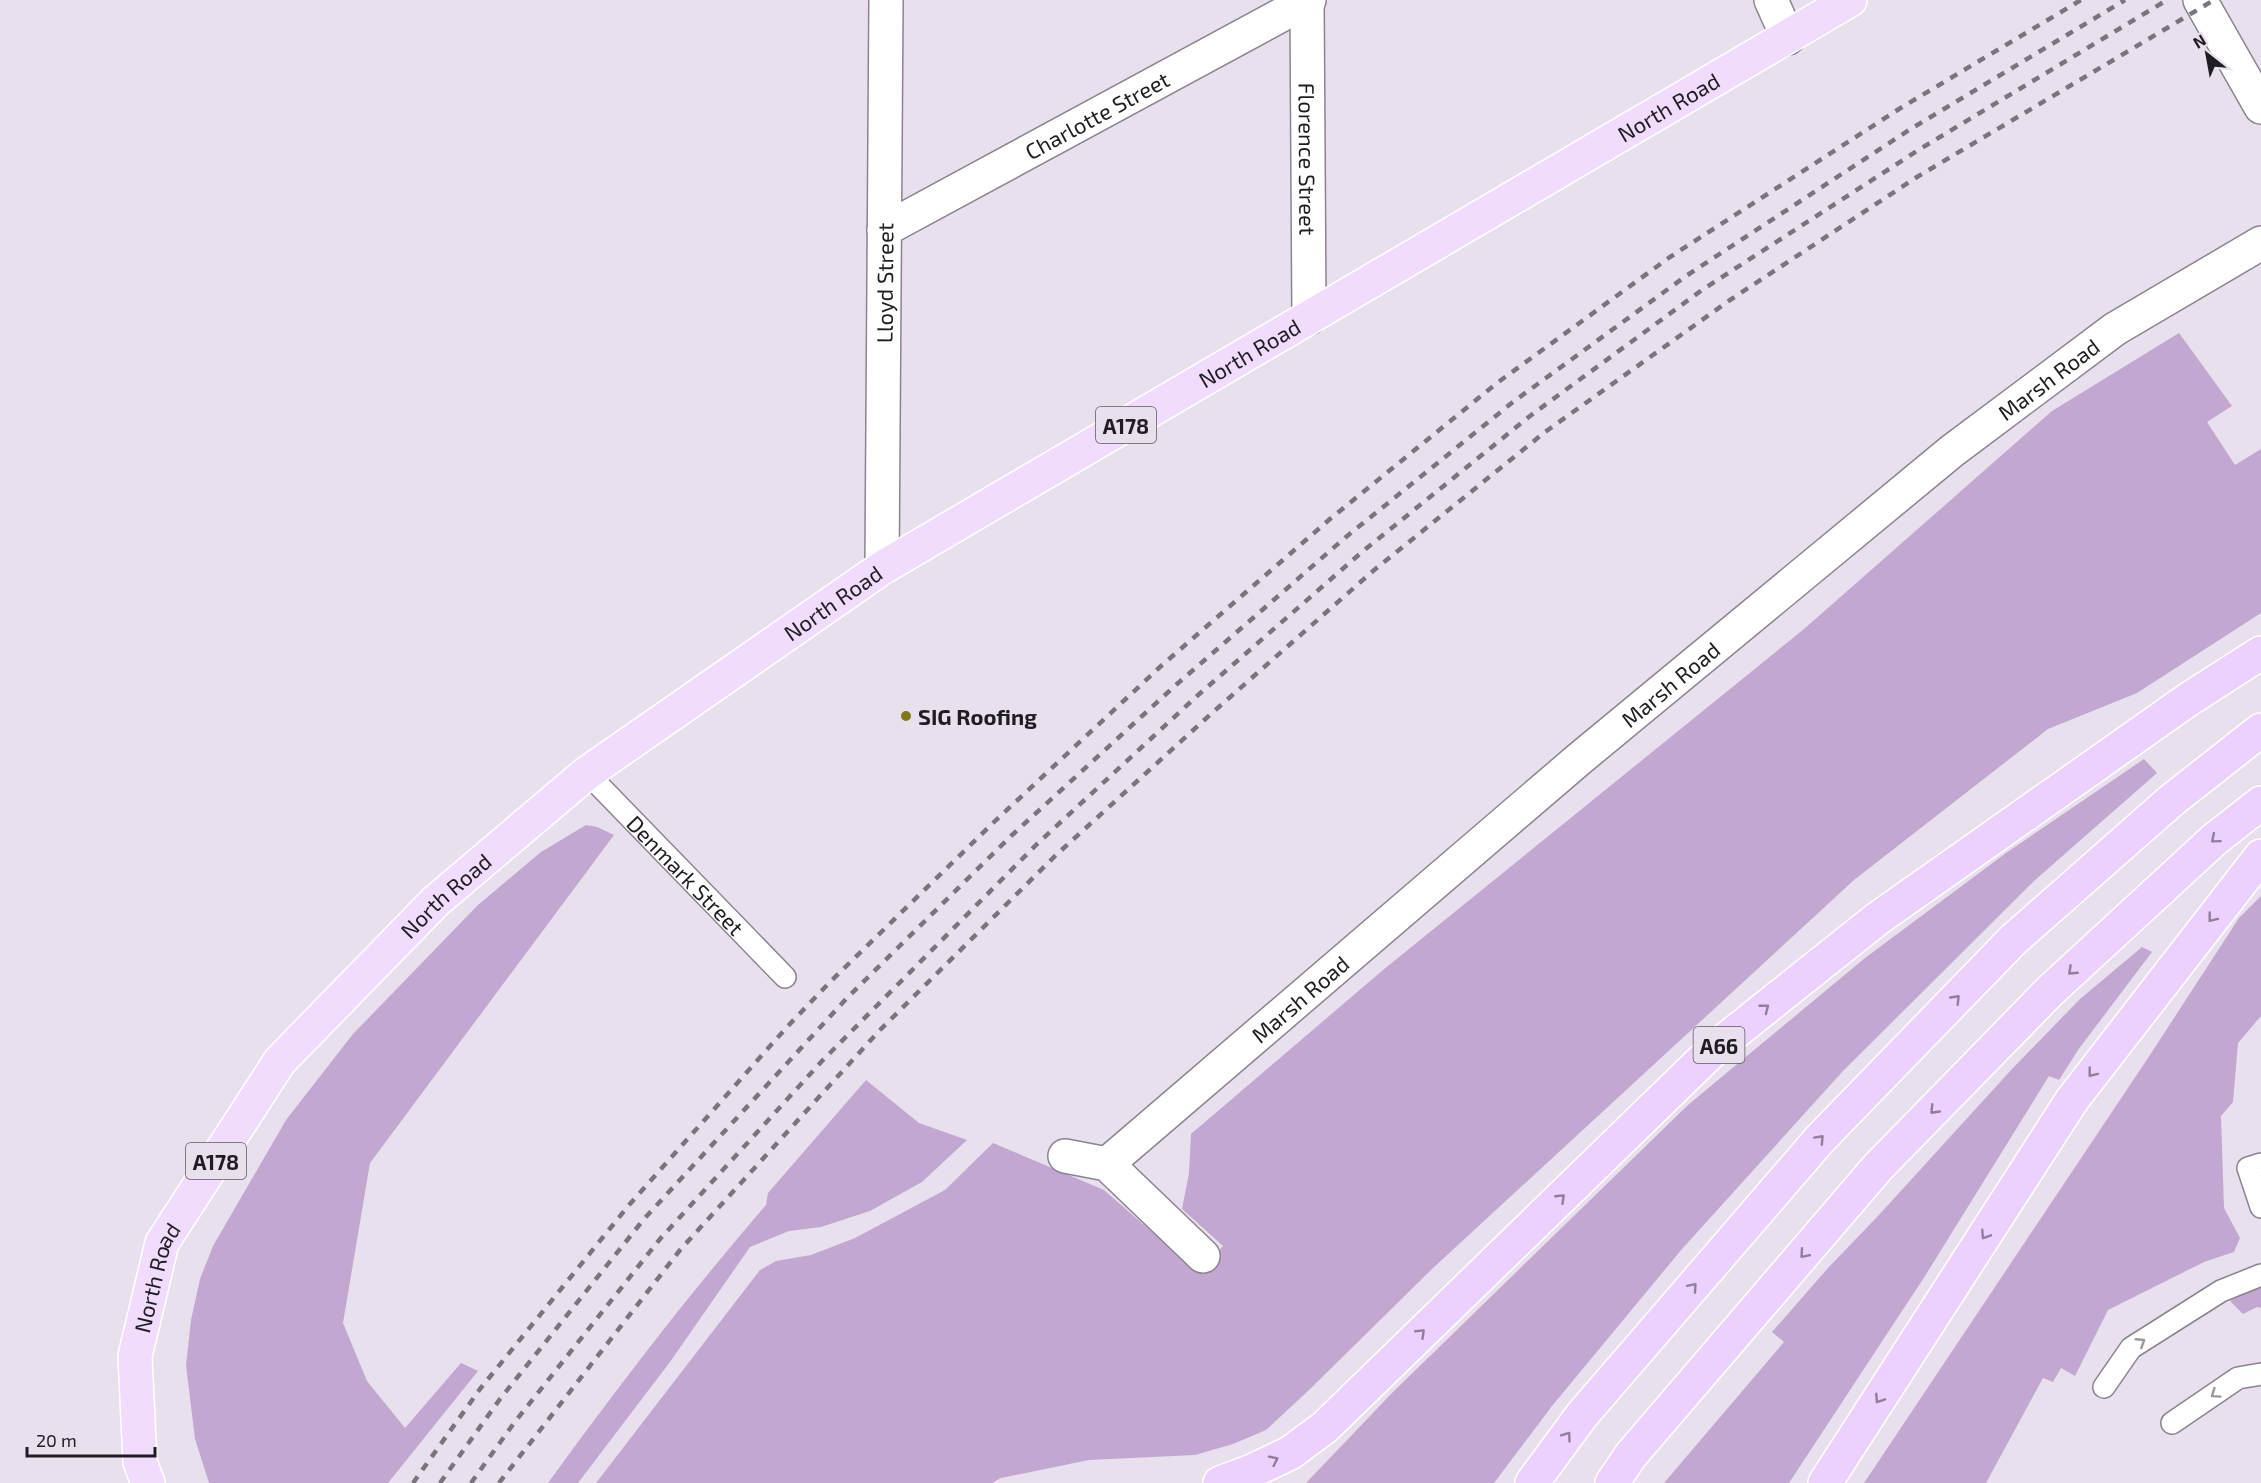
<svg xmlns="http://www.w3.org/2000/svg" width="2261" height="1483" font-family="'Exo 2',sans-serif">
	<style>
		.green { fill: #c2a7d1 }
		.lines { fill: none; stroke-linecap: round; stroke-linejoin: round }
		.service-casing { stroke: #8c8391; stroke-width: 24 }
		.minor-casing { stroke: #8c8391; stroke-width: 36 }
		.primary-casing { stroke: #fff; stroke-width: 36 }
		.trunk-casing { stroke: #fff; stroke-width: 36 }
		.service { stroke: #fff; stroke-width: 21 }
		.minor { stroke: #fff; stroke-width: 33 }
		.primary { stroke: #f1dcfe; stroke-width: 33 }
		.trunk { stroke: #ecd0fe; stroke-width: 33 }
		.rail { stroke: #7a747d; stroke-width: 4.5; stroke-dasharray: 8 8; stroke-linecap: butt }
		.oneway { stroke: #907f9b }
		.oneway2 { stroke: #9b999c }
		.poi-dot { fill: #81781c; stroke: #e9e0ee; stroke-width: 2 }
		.labels { text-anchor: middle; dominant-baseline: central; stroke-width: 5; stroke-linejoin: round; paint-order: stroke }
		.shield { fill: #e9e0ee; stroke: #5c585f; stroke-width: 1.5 }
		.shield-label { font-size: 21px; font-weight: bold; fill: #201d22 }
		.street-label { font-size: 22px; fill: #201d22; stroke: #e9e0ee }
		.poi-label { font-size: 22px; font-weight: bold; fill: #201d22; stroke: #e9e0ee; text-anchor: start }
	</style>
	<rect width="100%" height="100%" fill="#e9e0ee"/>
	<path class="green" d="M 2179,333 L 2232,406 L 2207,422 L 2235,465 L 2261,449 L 2261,613 L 2137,693 L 2048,729 L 1854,880 L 1432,1269 L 1308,1391 L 1266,1430 L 1233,1444 L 1195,1455 L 1089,1460 L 1001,1478 L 992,1483 L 596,1483 L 760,1270 L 776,1261 L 811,1255 L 855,1238 L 945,1190 L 993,1143 L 1104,1190 L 1199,1273 L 1223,1246 L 1182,1209 L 1189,1173 L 1191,1134 L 1383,970 L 1804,629 L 2052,411 Z
		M 2144,759 L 2157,773 L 2034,881 L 1843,1071 L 1682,1249 L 1552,1406 L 1494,1483 L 1306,1483 L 1392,1393 L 1688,1105 L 1865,958 L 2006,853 Z
		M 586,825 L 597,827 L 614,835 L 370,1163 L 343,1323 L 367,1381 L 405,1428 L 461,1363 L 478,1371 L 388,1483 L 209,1483 L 195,1439 L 186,1365 L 191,1320 L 200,1279 L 213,1246 L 286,1120 L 353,1034 L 478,905 L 541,852 Z
		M 2261,896 L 2261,1016 L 2238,1043 L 2233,1102 L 2221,1116 L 2224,1208 L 2240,1238 L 2234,1252 L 2204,1262 L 2108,1310 L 2075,1376 L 2061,1368 L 2053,1382 L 2043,1378 L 1986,1483 L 1864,1483 L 2148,1058 L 2239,918 Z
		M 2142,947 L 2152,952 L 2078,1050 L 2059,1080 L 2049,1076 L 1925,1276 L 1789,1483 L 1664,1483 L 1784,1342 L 1772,1332 L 1828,1268 L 1878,1216 L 2012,1069 L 2080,999 Z
		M 866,1080 L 919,1123 L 967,1140 L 922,1182 L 870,1211 L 821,1227 L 789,1231 L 750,1247 L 670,1362 L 578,1483 L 548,1483 C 617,1388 689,1294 766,1205 L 768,1193 Z
		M 2261,1284 L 2261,1308 L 2257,1307 L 2243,1314 L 2230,1301 Z"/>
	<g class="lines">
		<defs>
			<g id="service">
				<path id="s1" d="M 587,773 L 785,977"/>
				<path d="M 2261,1164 L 2248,1168 L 2261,1207"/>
				<path d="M 2104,1387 L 2131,1348 L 2221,1291 L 2261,1275"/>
				<path d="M 2172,1423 L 2238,1378 L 2261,1374"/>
			</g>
			<g id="minor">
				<path id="s2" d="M 1307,0 L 1309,318"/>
				<path d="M 1771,0 L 1788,38"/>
				<path d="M 2200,0 L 2261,107"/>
				<path id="s3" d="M 884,230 L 1309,0"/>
				<path id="s4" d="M 882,568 L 886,0"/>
				<path d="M 1065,1156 L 1107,1164 L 1203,1256"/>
				<path id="s5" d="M 1107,1164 L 1578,760 L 1952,451 L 2115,329 L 2261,243"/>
			</g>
			<g id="primary">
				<path id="s6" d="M 148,1483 L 140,1462 L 135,1356 L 162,1243 L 280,1061 L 436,901 L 587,773 L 882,568 L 1850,0"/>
			</g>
			<path id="trunk" d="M 1220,1483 L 1252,1471 L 1290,1453 L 1325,1427 L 1714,1049 L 1877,919 L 2189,699 L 2261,653
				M 1532,1483 L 1582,1415 L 1820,1139 L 2013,940 L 2172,800 L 2261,730
				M 1612,1483 L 1631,1455 L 1878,1167 L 2050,991 L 2215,839 L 2261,803
				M 1825,1483 L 2072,1100 L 2261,856"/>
		</defs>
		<use href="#service" class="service-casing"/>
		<use href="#minor" class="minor-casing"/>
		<use href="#primary" class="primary-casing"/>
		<use href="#trunk" class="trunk-casing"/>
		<use href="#service" class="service"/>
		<use href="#minor" class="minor"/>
		<use href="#primary" class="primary"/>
		<use href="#trunk" class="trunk"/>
		<path class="rail" d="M 413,1483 L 480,1389 L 629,1205 L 787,1027 L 830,982 L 994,822 L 1160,667 L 1330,519 L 1497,383 L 1670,257 L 1899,109 L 2081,0
			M 440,1483 L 500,1399 L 644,1219 L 847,998 L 1011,836 L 1177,684 L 1346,537 L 1513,402 L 1686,276 L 1909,130 L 2125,0
			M 471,1483 L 514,1423 L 660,1239 L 822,1061 L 1037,844 L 1197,696 L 1362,552 L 1530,416 L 1702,290 L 1920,149 L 2167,0
			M 499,1483 L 680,1250 L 879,1031 L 1055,856 L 1212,713 L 1373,571 L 1545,432 L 1730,300 L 1917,177 L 2214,0"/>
	</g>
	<defs><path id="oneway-chevron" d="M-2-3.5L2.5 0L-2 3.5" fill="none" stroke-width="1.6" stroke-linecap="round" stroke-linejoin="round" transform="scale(1.5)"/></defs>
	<g class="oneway">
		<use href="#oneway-chevron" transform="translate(2215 839) rotate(140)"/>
		<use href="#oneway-chevron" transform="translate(2212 918) rotate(128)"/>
		<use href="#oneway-chevron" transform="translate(2072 971) rotate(137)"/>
		<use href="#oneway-chevron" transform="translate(1956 999) rotate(-46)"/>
		<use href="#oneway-chevron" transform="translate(1765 1008) rotate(-38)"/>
		<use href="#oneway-chevron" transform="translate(2092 1073) rotate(128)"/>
		<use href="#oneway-chevron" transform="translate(1934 1110) rotate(134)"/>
		<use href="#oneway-chevron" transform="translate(1820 1139) rotate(-47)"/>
		<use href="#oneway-chevron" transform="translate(1561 1198) rotate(-44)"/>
		<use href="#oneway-chevron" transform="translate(1985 1235) rotate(123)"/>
		<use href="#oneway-chevron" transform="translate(1804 1254) rotate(131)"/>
		<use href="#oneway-chevron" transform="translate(1693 1287) rotate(-49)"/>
		<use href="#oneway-chevron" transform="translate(1421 1333) rotate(-44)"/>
		<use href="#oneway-chevron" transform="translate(1879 1399) rotate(123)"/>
		<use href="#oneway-chevron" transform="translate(1567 1436) rotate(-54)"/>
		<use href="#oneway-chevron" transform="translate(1274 1460) rotate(-26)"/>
	</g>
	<g class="oneway2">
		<use href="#oneway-chevron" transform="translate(2141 1342) rotate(-33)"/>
		<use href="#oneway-chevron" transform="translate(2215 1394) rotate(145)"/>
	</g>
	<circle class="poi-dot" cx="906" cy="716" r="6"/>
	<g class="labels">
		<g class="shield">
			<rect x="1096" y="407" width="60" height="36" rx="4.5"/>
			<rect x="1693.5" y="1027" width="51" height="36" rx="4.5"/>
			<rect x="186" y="1143" width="60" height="36" rx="4.5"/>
		</g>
		<g class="shield-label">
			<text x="1126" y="425">A178</text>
			<text x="1719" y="1045">A66</text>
			<text x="216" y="1161">A178</text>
		</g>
		<g class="street-label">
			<text stroke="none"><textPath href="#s6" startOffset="2154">North Road</textPath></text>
			<text stroke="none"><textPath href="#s3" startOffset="242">Charlotte Street</textPath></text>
			<text stroke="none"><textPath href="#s2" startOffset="159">Florence Street</textPath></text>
			<text stroke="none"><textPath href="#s4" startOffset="285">Lloyd Street</textPath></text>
			<text stroke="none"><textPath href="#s6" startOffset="1668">North Road</textPath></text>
			<text stroke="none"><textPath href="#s5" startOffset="1226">Marsh Road</textPath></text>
			<text stroke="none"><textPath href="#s6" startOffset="1182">North Road</textPath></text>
			<text stroke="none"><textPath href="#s5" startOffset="740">Marsh Road</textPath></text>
			<text stroke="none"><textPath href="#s1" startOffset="142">Denmark Street</textPath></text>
			<text stroke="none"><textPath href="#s6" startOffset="696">North Road</textPath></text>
			<text stroke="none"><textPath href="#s5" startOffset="254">Marsh Road</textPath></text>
			<text stroke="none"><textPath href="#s6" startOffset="210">North Road</textPath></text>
		</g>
		<g class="poi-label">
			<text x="918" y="716">SIG Roofing</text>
		</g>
	</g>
	<g transform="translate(2207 54) rotate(329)" stroke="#e9e0ee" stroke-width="4.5" paint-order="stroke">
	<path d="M0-4.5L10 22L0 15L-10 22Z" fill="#201d22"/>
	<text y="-9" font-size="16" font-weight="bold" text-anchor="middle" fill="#201d22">N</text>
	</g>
	<path d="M27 1447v9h128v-9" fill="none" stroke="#201d22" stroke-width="3"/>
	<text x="36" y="1447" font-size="18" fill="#201d22" stroke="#e9e0ee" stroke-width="4.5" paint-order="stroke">20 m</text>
</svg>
